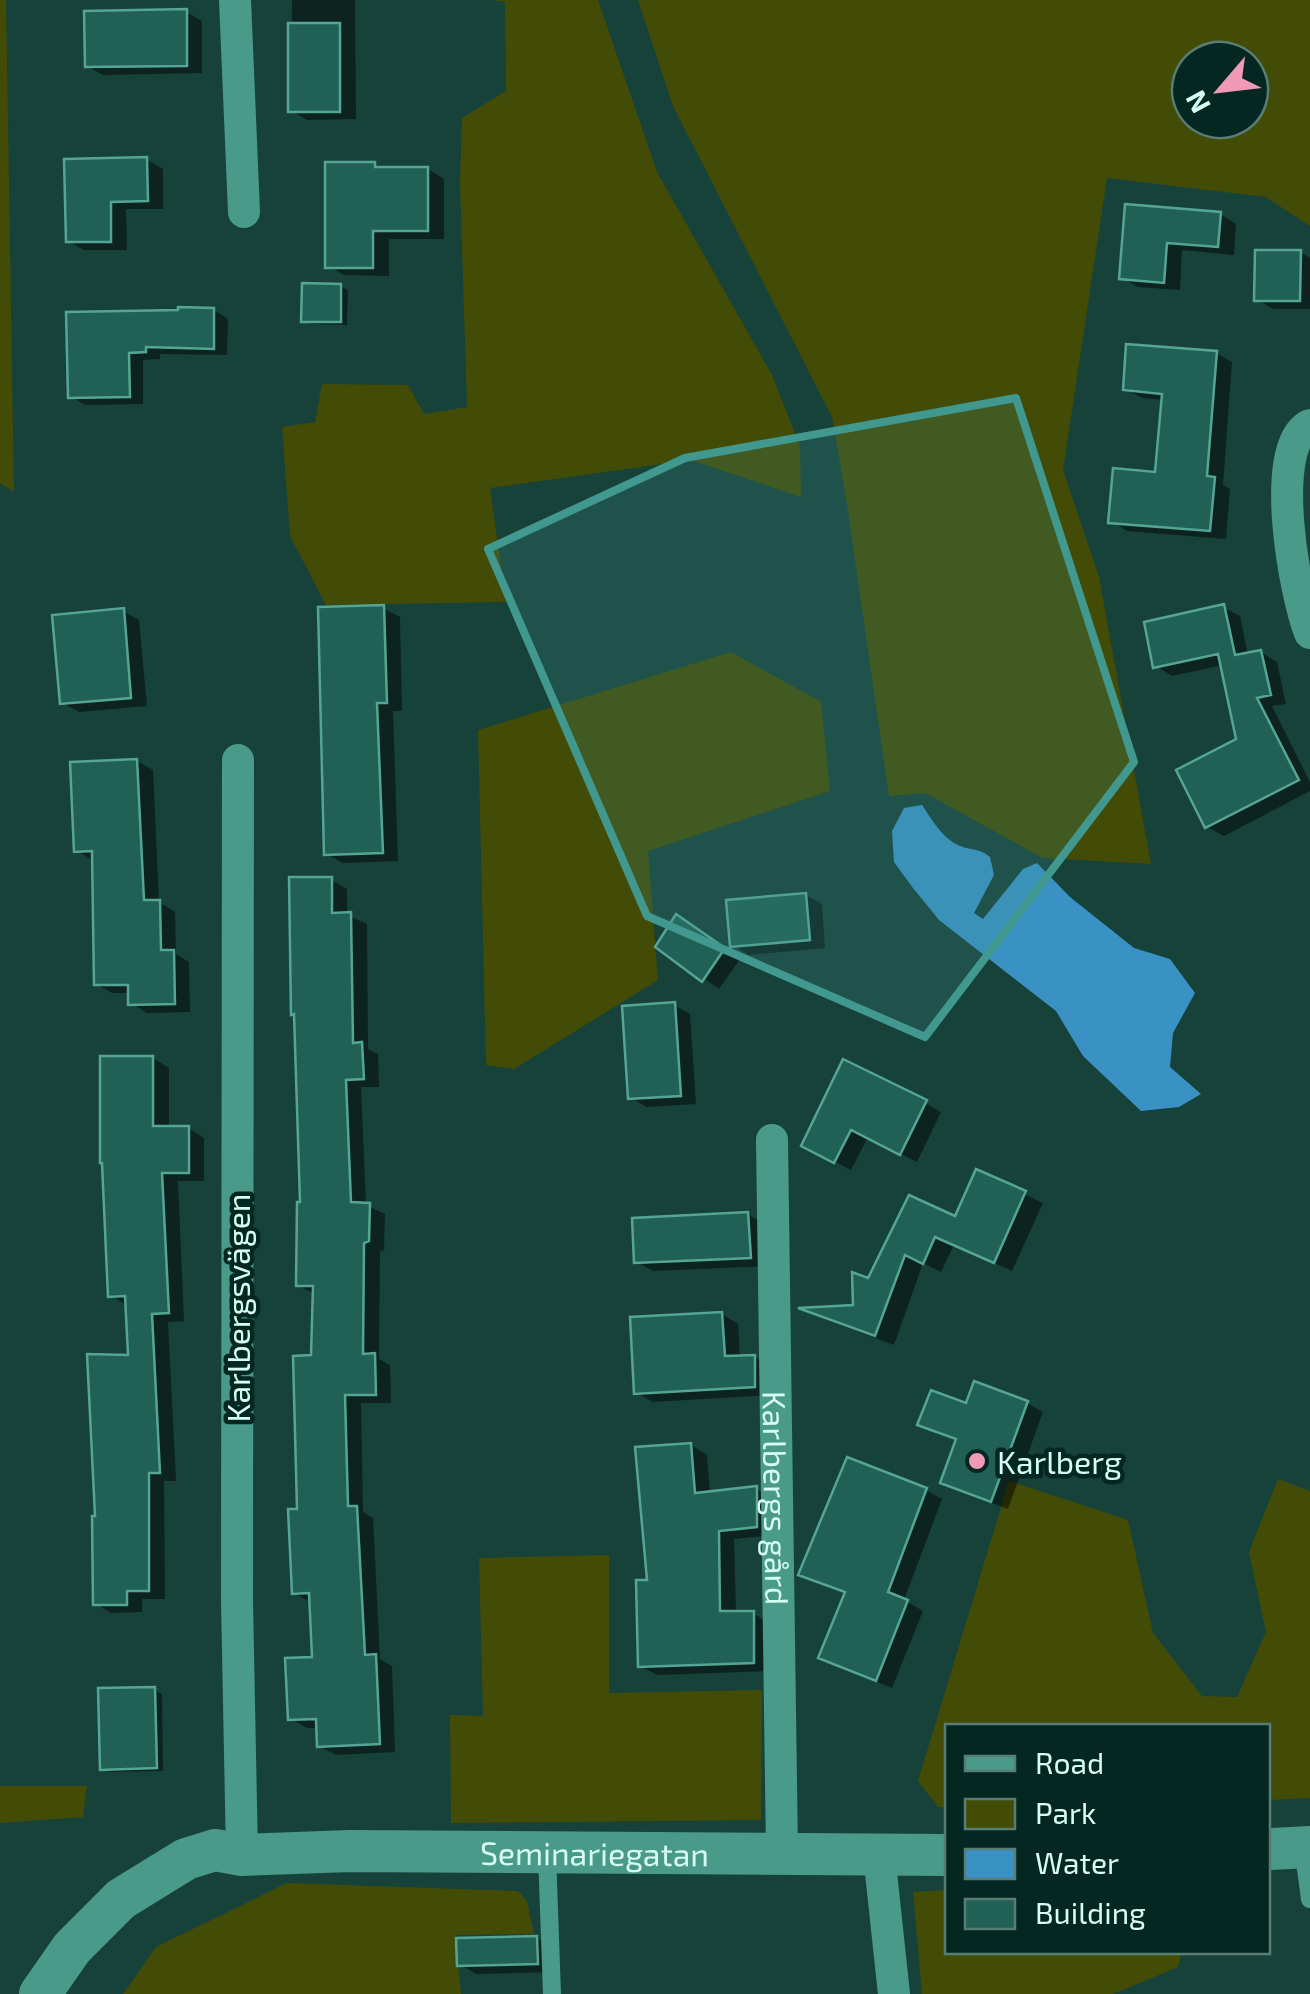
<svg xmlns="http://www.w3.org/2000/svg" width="1310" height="1994" font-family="'Exo 2',sans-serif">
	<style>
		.green { fill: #424c07; fill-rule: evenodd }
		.water { fill: #3991c4 }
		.shadow { fill: #0007 }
		.building { fill: #216054; stroke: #55a595; stroke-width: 2.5 }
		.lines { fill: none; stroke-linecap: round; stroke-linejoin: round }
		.service { stroke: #499a89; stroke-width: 18 }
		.minor { stroke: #499a89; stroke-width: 32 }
		.tertiary { stroke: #499a89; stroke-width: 42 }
		.marked { fill: #41988f; fill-opacity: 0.2; stroke: #41988f; stroke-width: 8; stroke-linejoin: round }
		.poi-dot { fill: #f09ab7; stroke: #042721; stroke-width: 4 }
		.labels { text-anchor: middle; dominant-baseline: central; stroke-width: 9; stroke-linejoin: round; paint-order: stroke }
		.street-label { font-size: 32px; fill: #d6fdf3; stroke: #042721 }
		.poi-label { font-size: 32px; fill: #d6fdf3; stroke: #042721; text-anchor: start }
	</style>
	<rect width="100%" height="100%" fill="#17423a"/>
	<path class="green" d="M 0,0 L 6,0 L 14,492 L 0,483 Z
		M 491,0 L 598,0 L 657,172 L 772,375 L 800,446 L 801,497 L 691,460 L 490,488 L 506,602 L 326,605 L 290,536 L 282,427 L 315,422 L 322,384 L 408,385 L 424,414 L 467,407 L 460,182 L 462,118 L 506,91 L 505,2 Z
		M 638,0 L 1310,0 L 1310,226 L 1266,197 L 1107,178 L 1063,470 L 1099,577 L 1151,864 L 1043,858 L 925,793 L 889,796 L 847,504 L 832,417 L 673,106 ZM 1190,60 L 1250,60 L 1250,120 L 1190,120 Z
		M 731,652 L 821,702 L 830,791 L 648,851 L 658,980 L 514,1069 L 486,1065 L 478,730 Z
		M 1278,1479 L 1310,1491 L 1310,1798 L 1268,1800 L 1268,1726 L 948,1726 L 947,1807 L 938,1807 L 918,1781 L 1009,1481 L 1128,1520 L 1153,1633 L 1202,1696 L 1237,1697 L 1266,1632 L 1249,1552 Z
		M 609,1555 L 609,1693 L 762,1690 L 761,1820 L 451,1823 L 450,1715 L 483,1716 L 479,1558 Z
		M 0,1786 L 87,1786 L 83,1817 L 0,1823 Z
		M 287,1883 L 518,1891 L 527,1901 L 534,1934 L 455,1935 L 461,1994 L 123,1994 L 156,1947 Z
		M 947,1890 L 948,1952 L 1182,1952 L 1178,1967 L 1113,1994 L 922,1994 L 913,1892 Z"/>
	<path class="water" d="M 922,805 C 931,818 942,838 958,845 C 970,851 978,847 990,857 L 994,875 L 974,913 L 983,919 L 1023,869 L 1037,863 L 1070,897 L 1134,948 L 1170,959 L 1195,993 L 1173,1033 L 1170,1067 L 1201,1094 L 1179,1107 L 1141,1111 L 1083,1056 L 1056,1011 L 939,920 L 913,888 L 894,862 L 892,831 L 904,808 Z"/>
	<path class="shadow" d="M 292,0 L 361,0 L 355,0 L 356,119 L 307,120 L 291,110 Z
		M 186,12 L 202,21 L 202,73 L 103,75 L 87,66 Z
		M 147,160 L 163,169 L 163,209 L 126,209 L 127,250 L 84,250 L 68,241 Z
		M 374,164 L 383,170 L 428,169 L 444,179 L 444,239 L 389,239 L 389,276 L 344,275 L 328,266 Z
		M 1127,207 L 1220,214 L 1236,224 L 1234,255 L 1182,250 L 1180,290 L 1138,287 L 1122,278 Z
		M 1300,252 L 1310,258 L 1310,309 L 1273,309 L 1257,299 Z
		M 340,286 L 348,290 L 347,325 L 311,324 L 304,320 Z
		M 214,310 L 228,319 L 227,355 L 160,354 L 160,359 L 143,360 L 143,404 L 85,405 L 71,396 L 181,313 Z
		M 1216,353 L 1232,362 L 1223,485 L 1230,489 L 1226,539 L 1127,531 L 1111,521 L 1158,475 L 1164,400 L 1142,398 L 1126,389 Z
		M 1223,607 L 1240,616 L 1248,655 L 1261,652 L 1277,662 L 1286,704 L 1272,706 L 1310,782 L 1310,791 L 1224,836 L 1207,827 L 1239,740 L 1223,665 L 1172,676 L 1156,666 Z
		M 383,608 L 400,617 L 402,711 L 393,711 L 398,861 L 343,863 L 327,854 Z
		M 123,611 L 139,620 L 147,706 L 79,712 L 62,703 Z
		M 137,761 L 153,770 L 159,902 L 175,912 L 176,954 L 189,962 L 190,1012 L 147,1013 L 131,1003 L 131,993 L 112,993 L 96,984 L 92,860 L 76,850 Z
		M 331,880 L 347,889 L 347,915 L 367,924 L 368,1049 L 378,1054 L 379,1087 L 361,1087 L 366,1205 L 385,1214 L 384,1250 L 380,1251 L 379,1359 L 390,1365 L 391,1403 L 361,1403 L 363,1512 L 373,1518 L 380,1659 L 392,1666 L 395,1752 L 336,1755 L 319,1746 L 319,1728 L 307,1728 L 291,1719 L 315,1659 L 310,1602 L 294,1593 L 314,1358 L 315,1294 L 298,1285 L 303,1204 Z
		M 806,895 L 822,904 L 825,948 L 749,955 L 733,945 Z
		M 692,927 L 740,959 L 719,989 L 658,946 Z
		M 674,1005 L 690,1014 L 696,1104 L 646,1107 L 630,1097 Z
		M 153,1058 L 169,1068 L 169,1128 L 188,1128 L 204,1138 L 204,1181 L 178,1181 L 184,1321 L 168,1322 L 176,1481 L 164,1481 L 165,1599 L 142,1599 L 142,1612 L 111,1613 L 95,1603 L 131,1357 L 128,1306 L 110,1295 Z
		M 925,1103 L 941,1112 L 917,1162 L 868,1137 L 851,1170 L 804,1145 Z
		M 977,1172 L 1043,1203 L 1012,1271 L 954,1245 L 941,1272 L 923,1263 L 894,1345 L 819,1317 L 806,1310 L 856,1308 L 910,1198 L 956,1219 Z
		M 748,1214 L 764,1224 L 767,1266 L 653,1271 L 637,1262 Z
		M 722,1314 L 738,1324 L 740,1358 L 754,1357 L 770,1366 L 771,1395 L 653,1402 L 637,1393 Z
		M 976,1384 L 1027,1403 L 1043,1412 L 1008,1509 L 959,1491 L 943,1482 L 958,1441 L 936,1433 L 920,1424 L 968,1407 Z
		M 691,1445 L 707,1455 L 710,1494 L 756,1489 L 772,1498 L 773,1535 L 734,1539 L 736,1613 L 753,1613 L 769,1623 L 770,1671 L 657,1675 L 640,1666 Z
		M 849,1460 L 926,1490 L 942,1499 L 904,1600 L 923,1611 L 892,1688 L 838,1666 L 822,1657 L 847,1593 L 817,1583 L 801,1573 Z
		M 154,1690 L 162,1694 L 163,1771 L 110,1772 L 103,1768 Z
		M 537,1938 L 553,1947 L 554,1972 L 476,1974 L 460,1964 Z"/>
	<path class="building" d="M 187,9 L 187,66 L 85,67 L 84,11 Z
		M 288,23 L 340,23 L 340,112 L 288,112 Z
		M 147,157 L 148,201 L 111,202 L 111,242 L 66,242 L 64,159 Z
		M 325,162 L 375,162 L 375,167 L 428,167 L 428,231 L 373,231 L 373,268 L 325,268 Z
		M 1125,204 L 1221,212 L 1218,247 L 1167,243 L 1164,283 L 1119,279 Z
		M 1255,250 L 1301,250 L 1300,301 L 1254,301 Z
		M 302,283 L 341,284 L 341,322 L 301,322 Z
		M 178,307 L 214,308 L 214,349 L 146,347 L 146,352 L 129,353 L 130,397 L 68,398 L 66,312 L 178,310 Z
		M 1126,344 L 1217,351 L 1207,476 L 1215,477 L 1210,531 L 1108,523 L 1113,468 L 1155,472 L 1162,394 L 1123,390 Z
		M 1224,604 L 1235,655 L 1261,650 L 1271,695 L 1257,698 L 1299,780 L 1205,828 L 1176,770 L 1236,739 L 1218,654 L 1153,668 L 1144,622 Z
		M 384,605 L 387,703 L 377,703 L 383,853 L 324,855 L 318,607 Z
		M 124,608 L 131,698 L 60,704 L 52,615 Z
		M 137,759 L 144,900 L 160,900 L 161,950 L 174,950 L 175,1004 L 128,1005 L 128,985 L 94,985 L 92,851 L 74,852 L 70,762 Z
		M 289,877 L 332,877 L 332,913 L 351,912 L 353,1043 L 362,1042 L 364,1079 L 346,1080 L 351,1202 L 370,1203 L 369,1241 L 364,1243 L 363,1354 L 375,1353 L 376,1395 L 345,1395 L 348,1506 L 357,1506 L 365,1655 L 376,1654 L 380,1744 L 317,1747 L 316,1719 L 288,1720 L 285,1658 L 312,1657 L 309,1593 L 292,1594 L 288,1509 L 297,1509 L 293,1356 L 311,1355 L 313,1286 L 296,1286 L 297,1202 L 300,1202 L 294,1014 L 291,1015 Z
		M 806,893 L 810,940 L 730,947 L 726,900 Z
		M 676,914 L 725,948 L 702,982 L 655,947 Z
		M 675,1002 L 681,1096 L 628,1099 L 622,1006 Z
		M 100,1056 L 153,1056 L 153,1126 L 189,1126 L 189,1173 L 162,1173 L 169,1313 L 152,1314 L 160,1473 L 149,1473 L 149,1591 L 127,1591 L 127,1605 L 93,1605 L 92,1516 L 95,1516 L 87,1354 L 128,1355 L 125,1296 L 108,1297 L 102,1163 L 100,1163 Z
		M 843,1059 L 927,1100 L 900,1155 L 851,1130 L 834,1163 L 801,1146 Z
		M 976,1169 L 1026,1191 L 994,1263 L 935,1237 L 923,1264 L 905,1255 L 875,1336 L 798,1308 L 853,1305 L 852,1272 L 868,1278 L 909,1195 L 955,1216 Z
		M 748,1212 L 751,1258 L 634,1263 L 632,1218 Z
		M 722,1312 L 725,1356 L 755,1355 L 755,1387 L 634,1394 L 630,1317 Z
		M 974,1381 L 1028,1401 L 991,1502 L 940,1483 L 956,1439 L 917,1425 L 931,1390 L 966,1403 Z
		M 691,1443 L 695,1493 L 757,1486 L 757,1527 L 719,1531 L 720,1611 L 754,1611 L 754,1663 L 638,1667 L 636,1580 L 647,1580 L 635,1447 Z
		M 847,1457 L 927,1488 L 888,1592 L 908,1600 L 876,1681 L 818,1658 L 845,1592 L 798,1575 Z
		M 155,1687 L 157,1768 L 100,1770 L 98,1688 Z
		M 537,1936 L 538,1964 L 457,1966 L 456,1938 Z"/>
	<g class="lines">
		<path class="service" d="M 1303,1847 L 1310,1899
			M 547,1853 L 552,1994"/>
		<g class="minor">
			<path d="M 235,0 L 244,212"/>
			<path d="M 1310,425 C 1267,446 1295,595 1310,633"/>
			<path d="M 238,760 L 237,1601 L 242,1855"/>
			<path id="s1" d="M 772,1140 L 782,1853"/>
			<path d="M 879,1854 L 894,1994"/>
		</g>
		<g class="tertiary">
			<path d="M 1268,1849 L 1310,1847"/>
			<path id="s2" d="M 40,1994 L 72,1948 L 121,1899 L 186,1859 L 215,1850 L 242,1855 L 350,1851 L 948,1855"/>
		</g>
	</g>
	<path class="marked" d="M 1016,398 L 1134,762 L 925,1037 L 647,916 L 488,549 L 685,458 Z"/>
	<circle class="poi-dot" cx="977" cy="1461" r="10"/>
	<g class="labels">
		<g class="street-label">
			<text transform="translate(237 1308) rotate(-90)">Karlbergsvägen</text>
			<text stroke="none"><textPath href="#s1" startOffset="358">Karlbergs gård</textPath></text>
			<text stroke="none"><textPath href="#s2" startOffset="612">Seminariegatan</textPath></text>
		</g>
		<g class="poi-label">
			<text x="997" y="1461">Karlberg</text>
		</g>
	</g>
	<rect x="945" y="1724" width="325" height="230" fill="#042721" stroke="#587d75" stroke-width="2.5"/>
	<rect x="965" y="1756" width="50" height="15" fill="#499a89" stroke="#587d75" stroke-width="2.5"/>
	<text x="1035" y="1774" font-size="30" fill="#d6fdf3">Road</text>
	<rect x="965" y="1799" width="50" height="30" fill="#424c07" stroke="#587d75" stroke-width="2.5"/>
	<text x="1035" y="1824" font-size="30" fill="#d6fdf3">Park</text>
	<rect x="965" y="1849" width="50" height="30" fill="#3991c4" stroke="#587d75" stroke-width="2.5"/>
	<text x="1035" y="1874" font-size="30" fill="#d6fdf3">Water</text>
	<rect x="965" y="1899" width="50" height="30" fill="#216054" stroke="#587d75" stroke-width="2.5"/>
	<text x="1035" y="1924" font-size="30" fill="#d6fdf3">Building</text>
	<g transform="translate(1220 90) rotate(242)"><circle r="48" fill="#042721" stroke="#587d75" stroke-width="2.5"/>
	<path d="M0-8L18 38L0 25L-18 38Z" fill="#f09ab7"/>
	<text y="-15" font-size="28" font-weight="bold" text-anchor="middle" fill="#d6fdf3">N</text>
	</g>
</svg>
